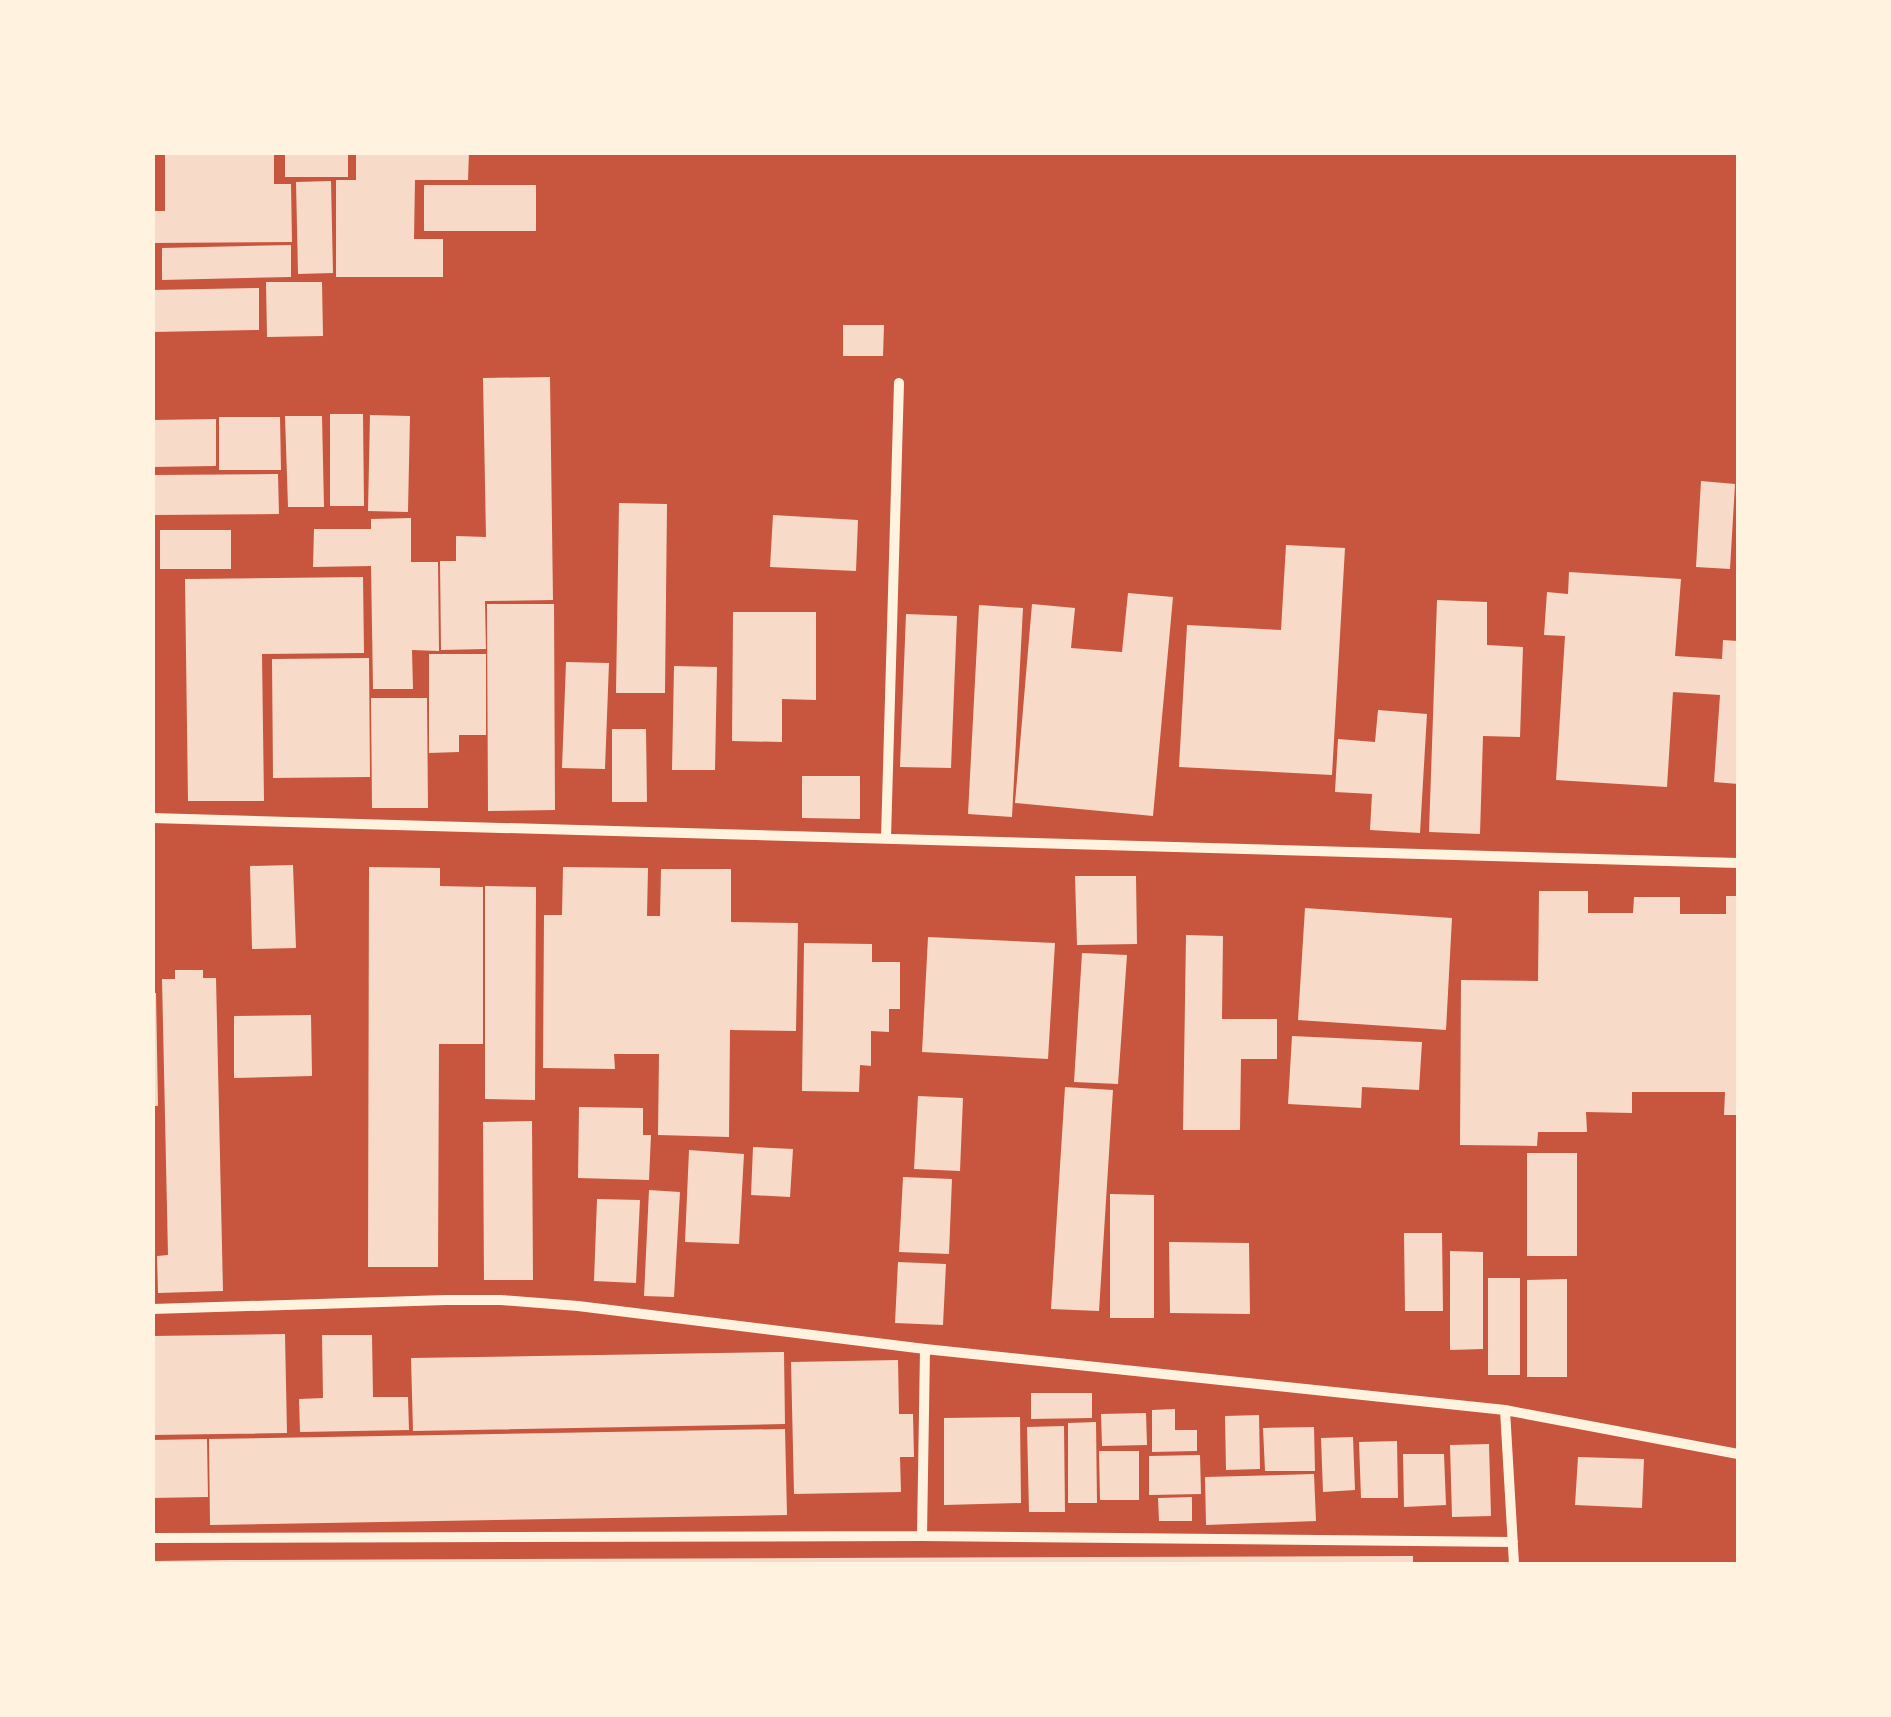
<svg xmlns="http://www.w3.org/2000/svg" width="1891" height="1717" font-family="'Noto Serif',serif">
	<style>
		.building { fill: #f7dbc8 }
		.lines { fill: none; stroke-linecap: round; stroke-linejoin: round }
		.minor { stroke: #fff3e0; stroke-width: 10 }
	</style>
	<rect width="100%" height="100%" fill="#c8553d"/>
	<path class="building" d="M 165,152 L 274,152 L 274,184 L 291,184 L 292,242 L 152,243 L 152,211 L 165,211 Z
		M 285,152 L 348,152 L 348,177 L 285,177 Z
		M 356,152 L 469,152 L 468,180 L 415,180 L 414,239 L 443,239 L 443,277 L 336,277 L 336,180 L 356,180 Z
		M 331,181 L 333,273 L 298,274 L 296,182 Z
		M 424,185 L 536,185 L 536,231 L 424,231 Z
		M 291,245 L 291,277 L 162,280 L 162,248 Z
		M 266,282 L 322,282 L 323,336 L 267,337 Z
		M 259,288 L 259,330 L 152,332 L 152,290 Z
		M 843,325 L 884,325 L 883,356 L 843,356 Z
		M 550,377 L 553,600 L 485,601 L 486,649 L 441,650 L 440,561 L 456,561 L 456,536 L 486,537 L 483,378 Z
		M 330,414 L 363,414 L 364,506 L 330,506 Z
		M 370,415 L 410,416 L 408,512 L 368,511 Z
		M 285,416 L 322,416 L 324,507 L 288,507 Z
		M 219,417 L 280,417 L 281,470 L 219,470 Z
		M 216,419 L 216,466 L 152,467 L 152,420 Z
		M 278,474 L 279,514 L 152,515 L 152,475 Z
		M 1701,481 L 1735,484 L 1730,569 L 1696,567 Z
		M 619,503 L 667,504 L 665,693 L 616,693 Z
		M 773,515 L 858,520 L 856,571 L 770,567 Z
		M 411,518 L 411,562 L 438,562 L 439,651 L 412,650 L 413,689 L 373,689 L 371,566 L 313,567 L 314,529 L 371,529 L 371,519 Z
		M 160,530 L 231,530 L 231,569 L 160,569 Z
		M 1286,545 L 1345,548 L 1332,775 L 1179,767 L 1187,625 L 1281,630 Z
		M 1569,572 L 1681,579 L 1675,656 L 1722,659 L 1723,640 L 1738,641 L 1738,784 L 1714,782 L 1720,695 L 1673,692 L 1667,787 L 1556,780 L 1565,636 L 1544,635 L 1547,592 L 1568,594 Z
		M 363,577 L 364,653 L 262,654 L 264,801 L 188,801 L 185,579 Z
		M 1128,593 L 1173,597 L 1153,816 L 1015,803 L 1032,604 L 1075,608 L 1071,648 L 1122,652 Z
		M 1437,600 L 1487,602 L 1487,645 L 1523,647 L 1520,737 L 1483,736 L 1480,834 L 1429,832 Z
		M 487,604 L 554,604 L 555,810 L 488,811 Z
		M 979,605 L 1023,608 L 1012,817 L 968,814 Z
		M 733,612 L 816,612 L 816,700 L 782,699 L 782,742 L 732,741 Z
		M 906,614 L 957,616 L 951,768 L 900,767 Z
		M 429,654 L 486,654 L 486,735 L 459,735 L 459,752 L 429,753 Z
		M 369,658 L 370,777 L 273,778 L 272,659 Z
		M 566,662 L 609,663 L 605,769 L 562,768 Z
		M 674,666 L 717,667 L 715,770 L 672,770 Z
		M 371,698 L 427,698 L 428,808 L 372,808 Z
		M 1378,710 L 1427,714 L 1420,833 L 1370,830 L 1372,794 L 1335,792 L 1338,739 L 1375,742 Z
		M 612,729 L 646,729 L 647,802 L 612,802 Z
		M 802,776 L 860,776 L 860,819 L 802,818 Z
		M 293,865 L 296,948 L 252,949 L 250,866 Z
		M 369,867 L 440,868 L 440,886 L 483,887 L 483,1044 L 439,1044 L 438,1267 L 368,1267 Z
		M 563,867 L 648,868 L 647,916 L 660,916 L 661,869 L 731,869 L 731,922 L 798,923 L 796,1031 L 730,1030 L 729,1137 L 658,1135 L 659,1054 L 614,1054 L 615,1069 L 543,1068 L 544,915 L 562,915 Z
		M 1075,876 L 1136,876 L 1137,944 L 1077,945 Z
		M 485,886 L 536,887 L 535,1100 L 485,1099 Z
		M 1539,891 L 1588,891 L 1588,913 L 1633,913 L 1634,897 L 1680,897 L 1680,914 L 1726,914 L 1726,896 L 1738,896 L 1738,1115 L 1724,1115 L 1725,1092 L 1632,1092 L 1632,1113 L 1586,1112 L 1587,1132 L 1538,1132 L 1537,1146 L 1460,1145 L 1461,980 L 1538,981 Z
		M 1305,908 L 1452,918 L 1446,1030 L 1298,1020 Z
		M 1186,935 L 1223,936 L 1222,1019 L 1277,1019 L 1277,1059 L 1241,1059 L 1240,1130 L 1183,1130 Z
		M 928,937 L 1055,943 L 1048,1059 L 922,1052 Z
		M 804,943 L 872,944 L 872,962 L 900,962 L 900,1009 L 889,1009 L 889,1032 L 871,1031 L 871,1066 L 860,1065 L 859,1092 L 802,1091 Z
		M 1082,953 L 1127,955 L 1118,1084 L 1074,1082 Z
		M 175,970 L 203,970 L 203,978 L 216,978 L 223,1291 L 158,1293 L 157,1256 L 168,1255 L 162,979 L 175,979 Z
		M 152,993 L 156,993 L 158,1106 L 152,1106 Z
		M 311,1015 L 312,1076 L 234,1078 L 234,1016 Z
		M 1292,1036 L 1422,1042 L 1419,1090 L 1362,1087 L 1361,1108 L 1288,1104 Z
		M 1065,1087 L 1113,1090 L 1099,1311 L 1051,1309 Z
		M 918,1096 L 963,1098 L 960,1171 L 914,1169 Z
		M 579,1107 L 643,1108 L 643,1135 L 651,1135 L 649,1180 L 578,1178 Z
		M 532,1121 L 533,1280 L 484,1280 L 483,1122 Z
		M 753,1147 L 793,1149 L 790,1197 L 751,1195 Z
		M 689,1150 L 744,1154 L 739,1244 L 685,1242 Z
		M 1527,1153 L 1577,1153 L 1577,1256 L 1527,1256 Z
		M 903,1177 L 952,1179 L 949,1254 L 899,1252 Z
		M 649,1190 L 680,1192 L 674,1297 L 644,1296 Z
		M 1110,1194 L 1154,1195 L 1154,1318 L 1110,1318 Z
		M 597,1199 L 640,1200 L 636,1283 L 594,1281 Z
		M 1404,1233 L 1442,1233 L 1443,1311 L 1405,1311 Z
		M 1169,1242 L 1249,1243 L 1250,1314 L 1170,1313 Z
		M 1450,1251 L 1483,1252 L 1483,1349 L 1450,1350 Z
		M 898,1262 L 946,1264 L 943,1325 L 895,1323 Z
		M 1488,1278 L 1520,1278 L 1520,1375 L 1488,1375 Z
		M 1567,1279 L 1567,1377 L 1527,1377 L 1527,1280 Z
		M 285,1334 L 287,1433 L 152,1435 L 152,1336 Z
		M 322,1335 L 372,1335 L 373,1397 L 408,1397 L 409,1430 L 300,1432 L 299,1399 L 323,1398 Z
		M 784,1352 L 785,1424 L 413,1431 L 411,1358 Z
		M 898,1360 L 899,1414 L 913,1414 L 914,1457 L 900,1457 L 901,1492 L 794,1494 L 791,1362 Z
		M 1031,1393 L 1092,1393 L 1092,1418 L 1031,1419 Z
		M 1175,1409 L 1175,1430 L 1197,1430 L 1197,1451 L 1152,1452 L 1152,1410 Z
		M 1146,1413 L 1147,1445 L 1102,1446 L 1101,1414 Z
		M 1259,1415 L 1260,1469 L 1226,1470 L 1225,1416 Z
		M 1020,1417 L 1021,1503 L 944,1505 L 944,1418 Z
		M 1096,1422 L 1097,1503 L 1068,1503 L 1068,1423 Z
		M 1064,1426 L 1065,1512 L 1029,1512 L 1027,1427 Z
		M 1314,1427 L 1315,1471 L 1265,1471 L 1263,1428 Z
		M 785,1429 L 787,1515 L 210,1525 L 209,1439 Z
		M 1353,1437 L 1355,1490 L 1323,1492 L 1321,1438 Z
		M 207,1439 L 208,1497 L 152,1498 L 152,1440 Z
		M 1397,1441 L 1398,1498 L 1361,1498 L 1359,1442 Z
		M 1489,1444 L 1491,1516 L 1452,1517 L 1450,1445 Z
		M 1099,1451 L 1139,1451 L 1139,1500 L 1100,1500 Z
		M 1403,1454 L 1444,1454 L 1446,1505 L 1404,1507 Z
		M 1200,1455 L 1201,1494 L 1149,1495 L 1149,1456 Z
		M 1578,1457 L 1644,1459 L 1642,1508 L 1575,1505 Z
		M 1314,1474 L 1316,1521 L 1206,1525 L 1205,1477 Z
		M 1192,1497 L 1192,1521 L 1159,1521 L 1158,1498 Z
		M 1413,1556 L 1413,1564 L 152,1564 L 152,1561 L 232,1560 Z"/>
	<g class="lines">
		<path class="minor" d="M 152,818 L 1738,863
			M 886,838 L 899,383
			M 152,1309 L 446,1300 L 501,1300 L 578,1306 L 925,1349 L 1505,1410 L 1738,1454
			M 1505,1410 L 1514,1564
			M 922,1536 L 925,1349
			M 152,1538 L 922,1536 L 1513,1542"/>
	</g>
	<rect width="1891" height="1717" fill="none" stroke="#fff3e0" stroke-width="310"/>
</svg>
